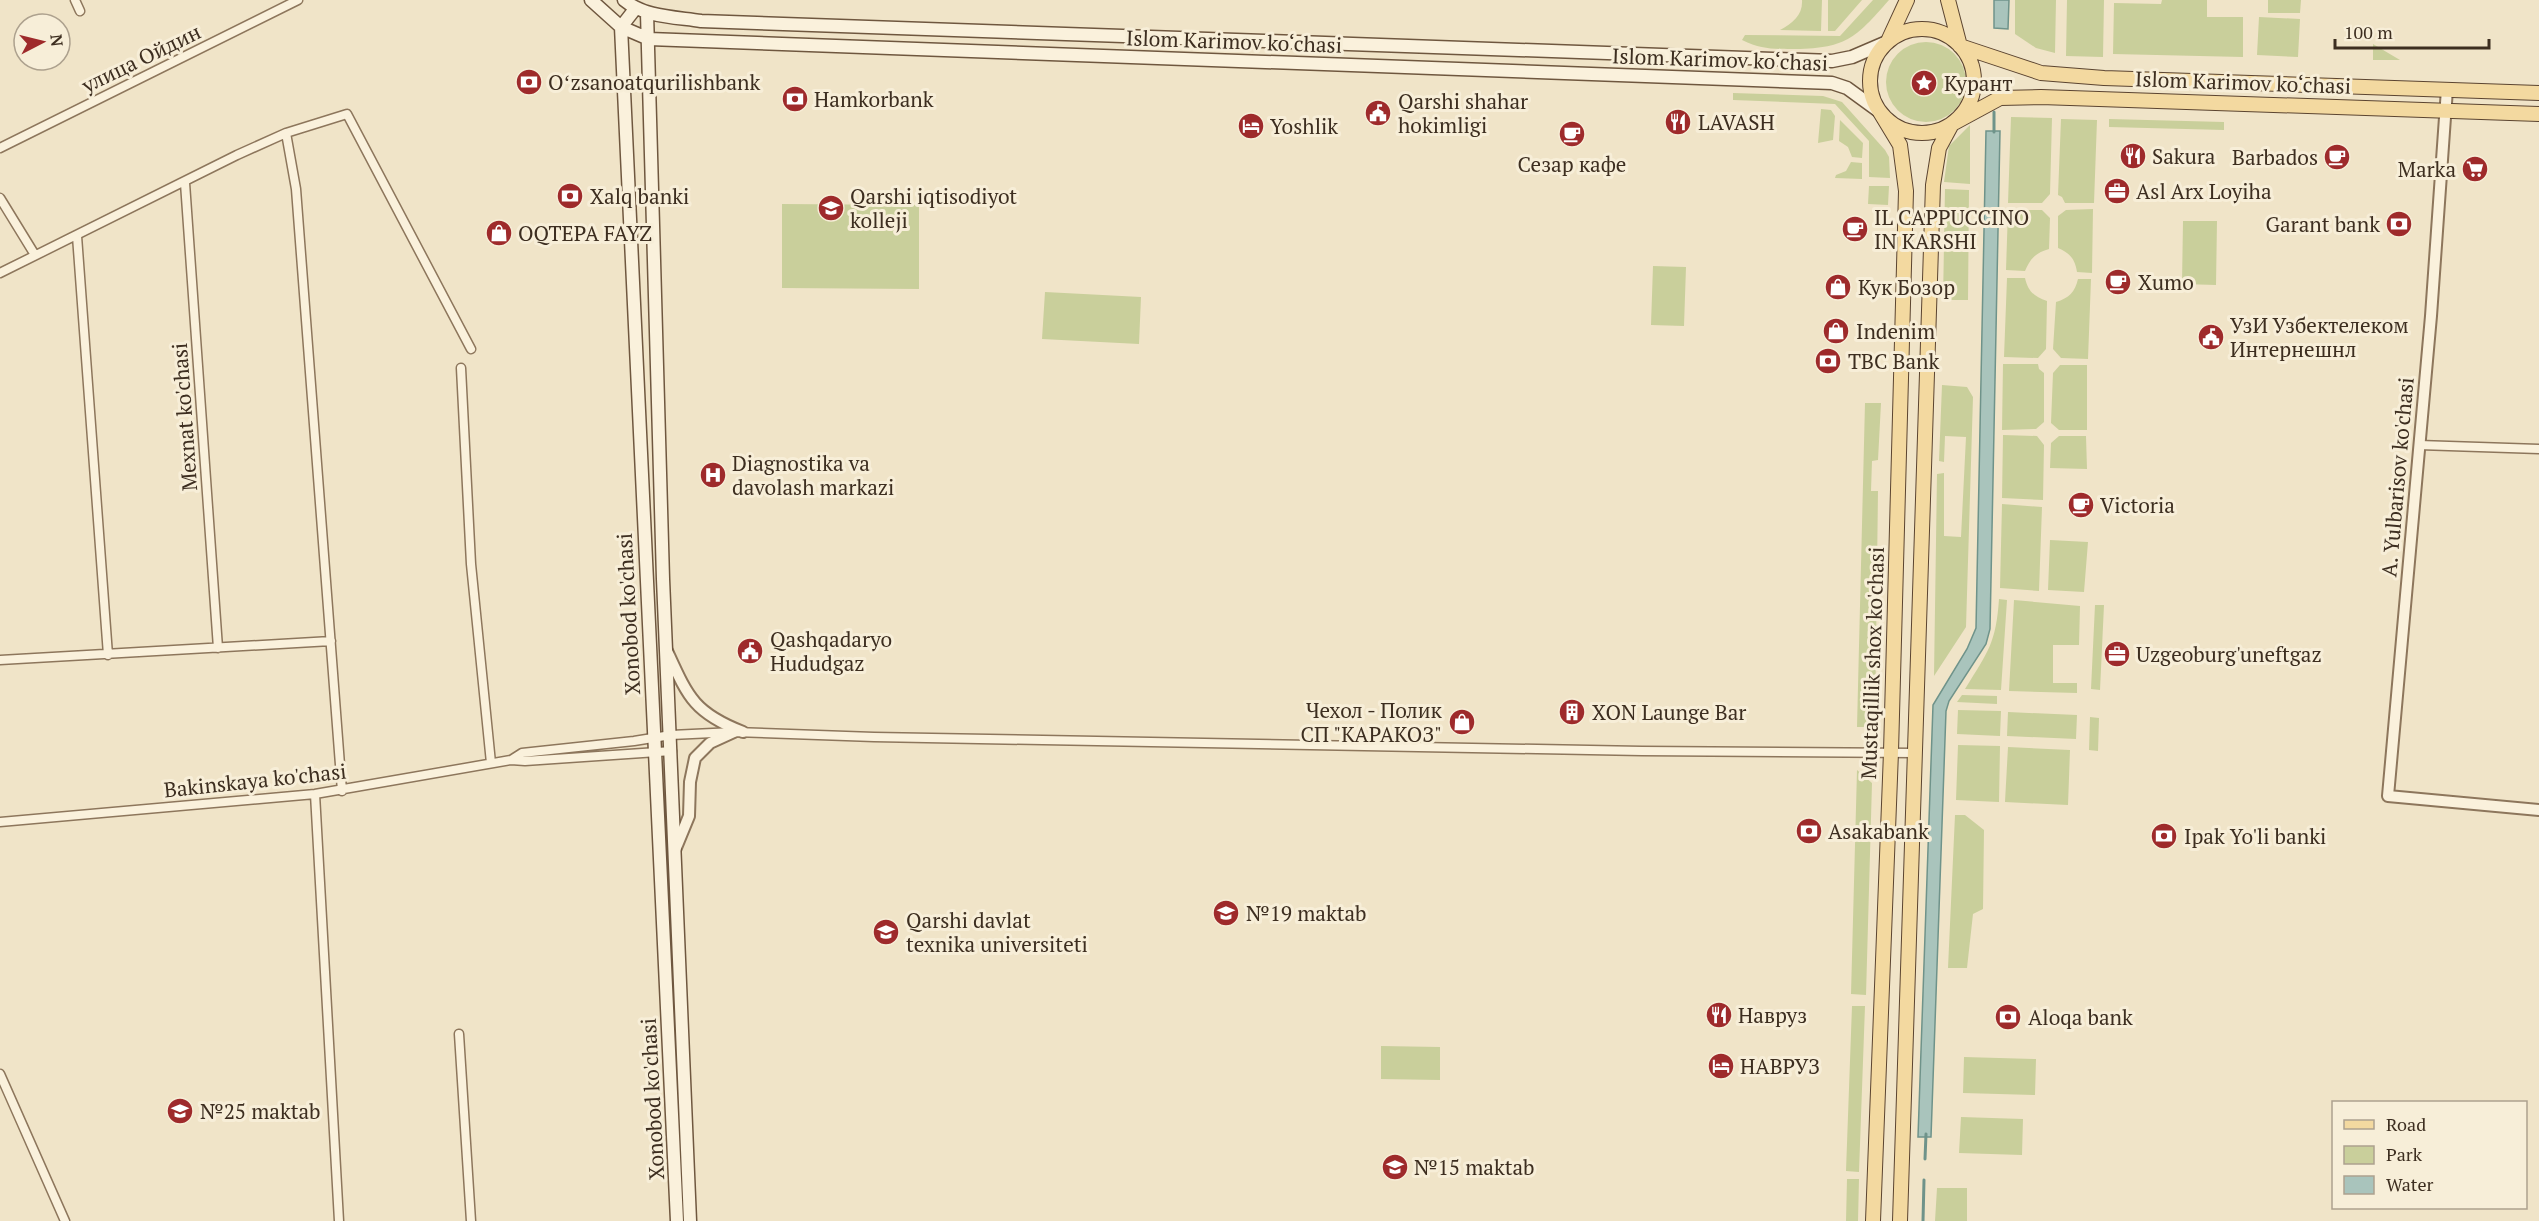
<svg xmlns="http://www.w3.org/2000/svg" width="2539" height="1221" font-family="'PT Serif',serif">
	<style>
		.green { fill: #c9cf9b }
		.water { fill: #a9c4bc; stroke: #6f938a; stroke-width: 1.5 }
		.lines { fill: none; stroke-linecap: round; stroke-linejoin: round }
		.stream { stroke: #6f938a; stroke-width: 3 }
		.minor-casing { stroke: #8d765c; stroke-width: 11 }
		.tertiary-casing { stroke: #8d765c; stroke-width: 14 }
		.secondary-casing { stroke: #6f573f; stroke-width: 15 }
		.primary-casing { stroke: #5b4430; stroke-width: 16 }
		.minor { stroke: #faf1dc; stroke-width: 8 }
		.tertiary { stroke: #faf1dc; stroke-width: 10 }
		.secondary { stroke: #faf1dc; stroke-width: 12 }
		.primary { stroke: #f3d9a0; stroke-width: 14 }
		.labels { text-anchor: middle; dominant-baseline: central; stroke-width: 6; stroke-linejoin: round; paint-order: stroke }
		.street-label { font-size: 21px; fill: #3d2e20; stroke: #f7eed8 }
		.poi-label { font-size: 21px; fill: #3d2e20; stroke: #f7eed8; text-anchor: start }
	</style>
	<rect width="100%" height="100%" fill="#f0e4c8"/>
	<path class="green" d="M 1802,0 L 1822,0 L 1821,31 L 1780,30 C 1793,23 1803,15 1802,0 Z
		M 1828,0 L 1862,0 L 1835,31 L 1828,31 Z
		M 1873,0 L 1889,0 C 1855,39 1845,49 1791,49 C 1771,49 1761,49 1742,40 L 1745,35 L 1840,36 Z
		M 2015,0 L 2056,0 L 2055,53 L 2036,48 L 2015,34 Z
		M 2067,0 L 2104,0 L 2103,57 L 2066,56 Z
		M 2162,0 L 2207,0 L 2207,17 L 2243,17 L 2243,57 L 2113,54 L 2114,3 L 2161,4 Z
		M 2268,0 L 2301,0 L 2300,13 L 2268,13 Z
		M 2259,17 L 2300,19 L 2298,57 L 2257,55 Z
		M1886 82a40 40 0 1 1 80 0a40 40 0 1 1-80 0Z
		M 2373,44 L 2400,60 L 2373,60 Z
		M 1733,93 L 1823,96 L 1842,102 L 1885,150 L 1889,157 L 1890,178 L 1869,177 L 1869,141 L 1835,104 L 1733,100 Z
		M 1821,109 L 1831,110 L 1835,116 L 1833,140 L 1818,143 Z
		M 2011,117 L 2052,118 L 2050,194 L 2042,203 L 2008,203 Z
		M 2061,119 L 2097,120 L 2094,203 L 2065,203 L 2062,197 L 2058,195 Z
		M 2109,119 L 2224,122 L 2224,130 L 2109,127 Z
		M 1840,120 L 1863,143 L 1862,158 L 1852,157 L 1848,147 L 1839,141 Z
		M 1970,125 L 1970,184 L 1944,182 L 1949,146 Z
		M 1851,162 L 1862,163 L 1862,179 L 1835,178 L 1836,175 L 1846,171 Z
		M 1869,186 L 1889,186 L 1888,205 L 1868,204 Z
		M 1945,189 L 1969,190 L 1968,300 L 1943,300 Z
		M 782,204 L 919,205 L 919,289 L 782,288 Z
		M 2093,209 L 2092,273 L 2077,272 C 2075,259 2070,253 2058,248 L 2058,216 L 2066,210 Z
		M 2008,210 L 2042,210 L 2050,218 L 2049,249 C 2035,253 2030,259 2025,271 L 2006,270 Z
		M 2183,221 L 2217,221 L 2216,285 L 2182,284 Z
		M 1653,266 L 1686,267 L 1684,326 L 1651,325 Z
		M 2007,278 L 2025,278 C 2028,291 2034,297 2047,301 L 2046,349 L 2038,358 L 2004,357 Z
		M 2078,279 L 2091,279 L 2088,359 L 2061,358 L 2053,349 L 2056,302 C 2069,298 2075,292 2078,279 Z
		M 1045,292 L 1141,297 L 1139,344 L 1042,339 Z
		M 2003,364 L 2038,364 L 2039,369 L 2044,373 L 2044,422 L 2036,429 L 2002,430 Z
		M 2060,365 L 2087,365 L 2087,430 L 2059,430 L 2051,423 L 2053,373 Z
		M 1942,385 L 1967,387 L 1973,397 L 1966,627 L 1934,676 L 1937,474 L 1944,473 L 1944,536 L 1961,537 L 1966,437 L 1945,436 L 1944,462 L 1939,461 Z
		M 1865,403 L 1881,403 L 1878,460 L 1872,461 L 1871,491 L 1878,491 L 1875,727 L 1857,727 Z
		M 2003,435 L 2037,436 L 2044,445 L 2043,500 L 2002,498 Z
		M 2059,436 L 2086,436 L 2087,469 L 2050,468 L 2051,443 Z
		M 2002,504 L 2042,507 L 2039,591 L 2000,588 Z
		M 2050,540 L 2088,542 L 2084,592 L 2048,590 Z
		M 1999,599 L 2007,600 L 2001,690 L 1965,689 C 1988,652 1996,643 1999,599 Z
		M 2014,600 L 2080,606 L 2079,645 L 2053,645 L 2053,683 L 2077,683 L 2077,693 L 2009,691 Z
		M 2095,605 L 2104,605 L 2100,690 L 2091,689 Z
		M 1962,695 L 1997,696 L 1997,704 L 1957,702 Z
		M 1958,710 L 2001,711 L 2000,736 L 1957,734 Z
		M 2008,712 L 2077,715 L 2076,739 L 2007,736 Z
		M 2090,717 L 2099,718 L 2098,751 L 2089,750 Z
		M 1958,745 L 2000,746 L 1999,802 L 1956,800 Z
		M 2008,747 L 2070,750 L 2068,805 L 2005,802 Z
		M 1857,770 L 1872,783 L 1866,995 L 1851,994 Z
		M 1955,815 L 1965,815 L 1984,830 L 1983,909 L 1973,914 L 1967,968 L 1948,968 Z
		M 1852,1006 L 1865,1006 L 1859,1172 L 1846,1171 Z
		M 1381,1046 L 1440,1047 L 1440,1080 L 1381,1079 Z
		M 1964,1057 L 2036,1059 L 2035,1095 L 1963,1093 Z
		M 1961,1117 L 2023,1119 L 2022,1155 L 1959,1153 Z
		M 1847,1179 L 1859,1179 L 1858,1221 L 1846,1221 Z
		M 1937,1188 L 1967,1188 L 1967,1221 L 1935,1221 Z"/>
	<path class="water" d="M 1994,0 L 2009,0 L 2008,29 L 1994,28 Z
		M 1986,131 L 2000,131 L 1990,629 L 1986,644 L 1949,701 L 1946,711 L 1931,1137 L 1918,1137 L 1933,705 L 1967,649 L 1976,628 Z"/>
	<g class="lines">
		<path class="stream" d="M 1994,132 L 1994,112
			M 1925,1159 L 1926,1134
			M 1923,1221 L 1924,1180"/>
		<defs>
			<path id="minor" d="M 75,0 L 80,11
				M 286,133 L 296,189 L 342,791
				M 0,148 L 298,0
				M 185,183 L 218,648
				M 0,198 L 35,255
				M 77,236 L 108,655
				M 0,273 L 237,155 L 286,133 L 347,114 L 471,349
				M 461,368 L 471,564 L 491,763
				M 2419,445 L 2539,449
				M 0,660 L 331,641
				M 511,760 L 522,753 L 634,741 L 671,735 L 734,732 L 874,737 L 1642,751 L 1915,753
				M 315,794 L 339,1221
				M 0,822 L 315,794 L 511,760 L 525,761 L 672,751
				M 459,1034 L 471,1221
				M 0,1074 L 65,1221"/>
			<path id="tertiary" d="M 2447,89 L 2431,316 L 2388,796 L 2539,810
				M 667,651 C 688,697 694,713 743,732
				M 675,850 L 689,816 L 690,782 L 695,758 L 710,743 L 734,732"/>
			<path id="secondary" d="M 591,0 L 621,27 L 649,39 L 1832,83 L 1847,88 L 1880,112
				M 624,0 C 644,17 675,17 701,21 L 1832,61 L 1852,57 L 1887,42
				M 635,9 L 621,27 L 677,1221
				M 647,13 L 663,579 L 690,1221"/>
			<path id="primary" d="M 1948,0 L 1960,46 L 2041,73 L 2104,78 L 2539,93
				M1870 81a52 52 0 1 1 104 0a52 52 0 1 1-104 0Z
				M 1889,39 L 1907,0
				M 1873,1221 L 1891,752 L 1906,191 L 1900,145 L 1880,112
				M 1900,1221 L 1933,185 L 1939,148 L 1952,124 L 2000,98 L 2041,97 L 2539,114"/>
		</defs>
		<use href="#minor" class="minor-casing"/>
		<use href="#tertiary" class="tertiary-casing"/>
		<use href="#secondary" class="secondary-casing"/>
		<use href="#primary" class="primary-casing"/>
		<use href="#minor" class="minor"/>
		<use href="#tertiary" class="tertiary"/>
		<use href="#secondary" class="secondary"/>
		<use href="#primary" class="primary"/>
	</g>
	<defs>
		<symbol id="bank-disc" viewBox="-11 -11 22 22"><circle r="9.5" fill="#9e2a2b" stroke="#f7eed8"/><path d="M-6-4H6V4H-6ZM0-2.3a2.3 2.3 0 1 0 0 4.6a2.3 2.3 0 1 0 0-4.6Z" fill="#fff"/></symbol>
		<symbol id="sight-disc" viewBox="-11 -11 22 22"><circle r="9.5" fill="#9e2a2b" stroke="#f7eed8"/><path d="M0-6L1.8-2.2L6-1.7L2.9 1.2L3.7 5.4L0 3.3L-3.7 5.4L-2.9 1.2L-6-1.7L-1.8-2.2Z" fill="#fff"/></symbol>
		<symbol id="civic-disc" viewBox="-11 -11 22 22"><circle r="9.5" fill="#9e2a2b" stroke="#f7eed8"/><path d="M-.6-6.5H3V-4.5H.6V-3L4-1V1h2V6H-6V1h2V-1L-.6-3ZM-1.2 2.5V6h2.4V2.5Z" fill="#fff"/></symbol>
		<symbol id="restaurant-disc" viewBox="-11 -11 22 22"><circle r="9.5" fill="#9e2a2b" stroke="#f7eed8"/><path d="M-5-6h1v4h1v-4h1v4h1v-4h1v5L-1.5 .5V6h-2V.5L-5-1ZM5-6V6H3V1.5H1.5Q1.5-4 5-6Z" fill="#fff"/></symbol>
		<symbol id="hotel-disc" viewBox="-11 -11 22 22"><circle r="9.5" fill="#9e2a2b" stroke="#f7eed8"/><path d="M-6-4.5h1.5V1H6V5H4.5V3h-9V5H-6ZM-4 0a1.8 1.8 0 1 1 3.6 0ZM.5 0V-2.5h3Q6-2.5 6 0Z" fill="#fff"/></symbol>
		<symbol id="cafe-disc" viewBox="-11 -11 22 22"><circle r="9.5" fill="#9e2a2b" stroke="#f7eed8"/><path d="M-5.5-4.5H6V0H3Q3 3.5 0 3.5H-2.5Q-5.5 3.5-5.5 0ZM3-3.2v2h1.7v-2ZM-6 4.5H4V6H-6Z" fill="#fff"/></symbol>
		<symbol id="supermarket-disc" viewBox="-11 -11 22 22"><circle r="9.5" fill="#9e2a2b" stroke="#f7eed8"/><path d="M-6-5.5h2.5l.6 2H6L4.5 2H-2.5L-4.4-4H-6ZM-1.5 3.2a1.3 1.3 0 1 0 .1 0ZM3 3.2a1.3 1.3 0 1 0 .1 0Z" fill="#fff"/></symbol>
		<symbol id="office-disc" viewBox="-11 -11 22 22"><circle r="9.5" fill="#9e2a2b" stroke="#f7eed8"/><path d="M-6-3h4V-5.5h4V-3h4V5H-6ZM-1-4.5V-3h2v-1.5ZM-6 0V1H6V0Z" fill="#fff"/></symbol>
		<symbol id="university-disc" viewBox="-11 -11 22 22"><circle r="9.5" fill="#9e2a2b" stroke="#f7eed8"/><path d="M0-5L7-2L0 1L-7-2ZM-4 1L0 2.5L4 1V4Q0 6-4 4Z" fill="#fff"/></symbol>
		<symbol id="shop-disc" viewBox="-11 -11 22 22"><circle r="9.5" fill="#9e2a2b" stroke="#f7eed8"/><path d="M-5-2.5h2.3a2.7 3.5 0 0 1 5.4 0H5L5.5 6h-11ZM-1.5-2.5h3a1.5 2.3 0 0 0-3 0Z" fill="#fff"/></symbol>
		<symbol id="hospital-disc" viewBox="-11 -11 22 22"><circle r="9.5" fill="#9e2a2b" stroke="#f7eed8"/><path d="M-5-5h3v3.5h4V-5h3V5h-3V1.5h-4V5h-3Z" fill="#fff"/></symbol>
		<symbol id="building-disc" viewBox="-11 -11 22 22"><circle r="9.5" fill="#9e2a2b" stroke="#f7eed8"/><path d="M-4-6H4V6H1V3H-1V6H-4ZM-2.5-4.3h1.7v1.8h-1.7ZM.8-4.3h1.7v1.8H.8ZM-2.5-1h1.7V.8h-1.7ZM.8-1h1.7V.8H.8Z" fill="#fff"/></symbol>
		<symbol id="school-disc" viewBox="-11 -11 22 22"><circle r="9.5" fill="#9e2a2b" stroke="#f7eed8"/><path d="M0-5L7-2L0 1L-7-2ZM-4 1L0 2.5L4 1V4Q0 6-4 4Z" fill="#fff"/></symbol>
	</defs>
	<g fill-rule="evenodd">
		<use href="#bank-disc" x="514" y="67" width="30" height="30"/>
		<use href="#sight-disc" x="1909" y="68" width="30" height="30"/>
		<use href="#bank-disc" x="780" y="84" width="30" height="30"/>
		<use href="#civic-disc" x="1363" y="98" width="30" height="30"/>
		<use href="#restaurant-disc" x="1663" y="107" width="30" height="30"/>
		<use href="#hotel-disc" x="1236" y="111" width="30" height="30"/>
		<use href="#cafe-disc" x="1557" y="119" width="30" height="30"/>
		<use href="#restaurant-disc" x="2118" y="141" width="30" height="30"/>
		<use href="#cafe-disc" x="2322" y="142" width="30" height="30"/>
		<use href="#supermarket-disc" x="2460" y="154" width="30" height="30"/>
		<use href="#office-disc" x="2102" y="176" width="30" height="30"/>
		<use href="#bank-disc" x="555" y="181" width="30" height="30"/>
		<use href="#university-disc" x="816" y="193" width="30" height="30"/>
		<use href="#bank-disc" x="2384" y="209" width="30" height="30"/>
		<use href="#cafe-disc" x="1840" y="214" width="30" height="30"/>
		<use href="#shop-disc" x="484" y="218" width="30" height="30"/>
		<use href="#cafe-disc" x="2103" y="267" width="30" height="30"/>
		<use href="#shop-disc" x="1823" y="272" width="30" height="30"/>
		<use href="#shop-disc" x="1821" y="316" width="30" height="30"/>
		<use href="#civic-disc" x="2196" y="322" width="30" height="30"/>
		<use href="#bank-disc" x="1813" y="346" width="30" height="30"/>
		<use href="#hospital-disc" x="698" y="460" width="30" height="30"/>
		<use href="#cafe-disc" x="2066" y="490" width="30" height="30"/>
		<use href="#civic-disc" x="735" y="636" width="30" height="30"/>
		<use href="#office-disc" x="2102" y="639" width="30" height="30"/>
		<use href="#building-disc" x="1557" y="697" width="30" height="30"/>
		<use href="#shop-disc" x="1447" y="707" width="30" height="30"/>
		<use href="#bank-disc" x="1794" y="816" width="30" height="30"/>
		<use href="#bank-disc" x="2149" y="821" width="30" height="30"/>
		<use href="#school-disc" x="1211" y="898" width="30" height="30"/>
		<use href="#university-disc" x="871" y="917" width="30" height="30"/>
		<use href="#restaurant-disc" x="1704" y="1000" width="30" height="30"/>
		<use href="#bank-disc" x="1993" y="1002" width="30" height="30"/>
		<use href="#hotel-disc" x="1706" y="1051" width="30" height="30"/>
		<use href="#school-disc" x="165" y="1096" width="30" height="30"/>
		<use href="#school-disc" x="1380" y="1152" width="30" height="30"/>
	</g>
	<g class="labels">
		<g class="street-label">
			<text transform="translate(1234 41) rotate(2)">Islom Karimov ko‘chasi</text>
			<text transform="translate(141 58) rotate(-26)">улица Ойдин</text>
			<text transform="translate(1720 59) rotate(2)">Islom Karimov ko‘chasi</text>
			<text transform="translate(2243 82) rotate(2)">Islom Karimov ko‘chasi</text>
			<text transform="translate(184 417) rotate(-94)">Mexnat ko'chasi</text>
			<text transform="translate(2397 477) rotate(-85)">A. Yulbarisov ko'chasi</text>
			<text transform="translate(628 614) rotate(-93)">Xonobod ko'chasi</text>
			<text transform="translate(1872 663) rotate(-88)">Mustaqillik shox ko'chasi</text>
			<text transform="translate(255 780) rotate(-6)">Bakinskaya ko'chasi</text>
			<text transform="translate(652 1099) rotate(-93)">Xonobod ko'chasi</text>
		</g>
		<g class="poi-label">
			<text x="548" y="82">Oʻzsanoatqurilishbank</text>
			<text x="1944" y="83">Курант</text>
			<text x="814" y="99">Hamkorbank</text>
			<text x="1398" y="101">Qarshi shahar<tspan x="1398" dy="24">hokimligi</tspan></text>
			<text x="1698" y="122">LAVASH</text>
			<text x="1270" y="126">Yoshlik</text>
			<text x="2152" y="156">Sakura</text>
			<text x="2318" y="157" text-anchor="end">Barbados</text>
			<text x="1572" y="164" text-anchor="middle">Сезар кафе</text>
			<text x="2456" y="169" text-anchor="end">Marka</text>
			<text x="2136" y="191">Asl Arx Loyiha</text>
			<text x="590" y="196">Xalq banki</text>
			<text x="850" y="196">Qarshi iqtisodiyot<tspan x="850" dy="24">kolleji</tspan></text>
			<text x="1874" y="217">IL CAPPUCCINO<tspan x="1874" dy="24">IN KARSHI</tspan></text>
			<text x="2380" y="224" text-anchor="end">Garant bank</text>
			<text x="518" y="233">OQTEPA FAYZ</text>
			<text x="2138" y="282">Xumo</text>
			<text x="1858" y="287">Кук Бозор</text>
			<text x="2230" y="325">УзИ Узбектелеком<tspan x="2230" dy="24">Интернешнл</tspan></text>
			<text x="1856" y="331">Indenim</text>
			<text x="1848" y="361">TBC Bank</text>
			<text x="732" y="463">Diagnostika va<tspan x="732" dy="24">davolash markazi</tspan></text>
			<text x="2100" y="505">Victoria</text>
			<text x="770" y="639">Qashqadaryo<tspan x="770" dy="24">Hududgaz</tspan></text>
			<text x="2136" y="654">Uzgeoburg'uneftgaz</text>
			<text x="1442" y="710" text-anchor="end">Чехол - Полик<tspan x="1442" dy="24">СП "КАРАКОЗ"</tspan></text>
			<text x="1592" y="712">XON Launge Bar</text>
			<text x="1828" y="831">Asakabank</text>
			<text x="2184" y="836">Ipak Yo'li banki</text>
			<text x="1246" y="913">№19 maktab</text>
			<text x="906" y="920">Qarshi davlat<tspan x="906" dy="24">texnika universiteti</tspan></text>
			<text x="1738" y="1015">Навруз</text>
			<text x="2028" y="1017">Aloqa bank</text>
			<text x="1740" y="1066">НАВРУЗ</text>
			<text x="200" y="1111">№25 maktab</text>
			<text x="1414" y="1167">№15 maktab</text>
		</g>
	</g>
	<rect x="2332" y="1101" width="195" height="108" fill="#f7eed8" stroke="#ada18e" stroke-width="1.5"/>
	<rect x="2344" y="1120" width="30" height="9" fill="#f3d9a0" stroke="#ada18e" stroke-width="1.5"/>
	<text x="2386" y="1131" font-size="18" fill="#3d2e20">Road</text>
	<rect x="2344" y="1146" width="30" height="18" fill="#c9cf9b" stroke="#ada18e" stroke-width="1.5"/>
	<text x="2386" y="1161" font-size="18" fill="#3d2e20">Park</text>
	<rect x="2344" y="1176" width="30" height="18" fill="#a9c4bc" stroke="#ada18e" stroke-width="1.5"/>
	<text x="2386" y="1191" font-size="18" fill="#3d2e20">Water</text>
	<g transform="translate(42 42) rotate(83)"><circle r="28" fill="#f7eed8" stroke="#ada18e" stroke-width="1.5"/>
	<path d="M0-4.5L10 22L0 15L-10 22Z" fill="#9e2a2b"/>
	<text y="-9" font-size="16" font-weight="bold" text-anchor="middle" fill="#3d2e20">N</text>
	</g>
	<path d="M2335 39v9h154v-9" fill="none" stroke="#3d2e20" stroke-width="3"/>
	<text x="2344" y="39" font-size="18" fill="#3d2e20" stroke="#f7eed8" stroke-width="4.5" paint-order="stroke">100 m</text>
</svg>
